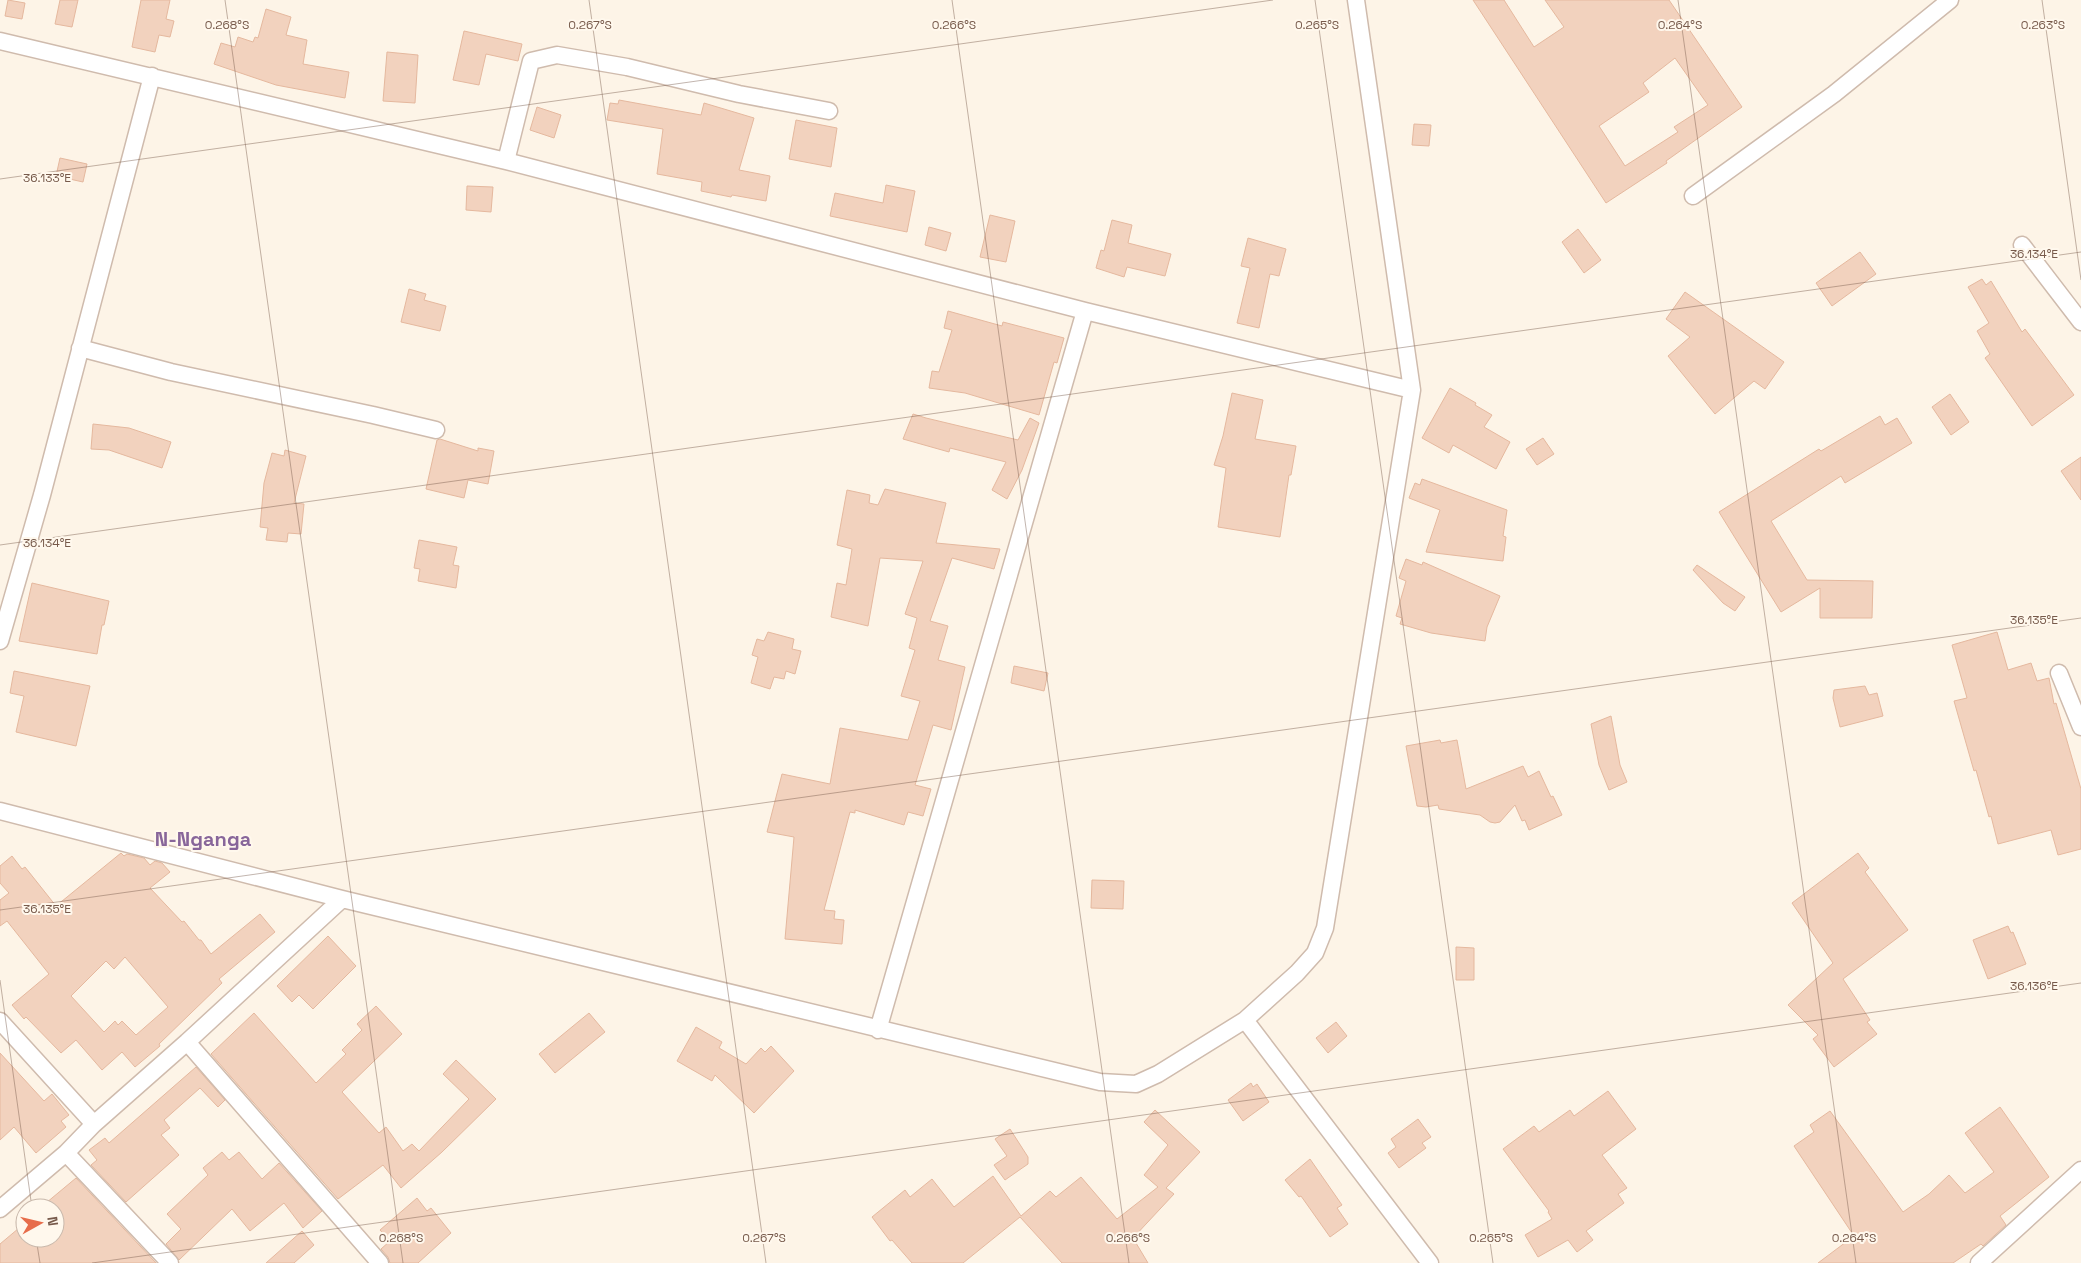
<svg xmlns="http://www.w3.org/2000/svg" width="2081" height="1263" font-family="'Space Grotesk',sans-serif">
	<style>
		.building { fill: #f2d2be; stroke: #e5b89e; fill-rule: evenodd }
		.lines { fill: none; stroke-linecap: round; stroke-linejoin: round }
		.minor-casing { stroke: #cfbbad; stroke-width: 19 }
		.minor { stroke: #fff; stroke-width: 16 }
		.ticks { fill: none; stroke: #775a4b; stroke-width: 1; stroke-opacity: 0.45 }
		.labels { text-anchor: middle; dominant-baseline: central; stroke-width: 4; stroke-linejoin: round; paint-order: stroke }
		.quarter-label { font-size: 20px; font-weight: bold; fill: #88669a; stroke: #fff8ed }
		.ticks-label { font-size: 12px; text-anchor: middle; fill: #775a4b; stroke: #fff8ed; stroke-width: 4; stroke-linejoin: round; paint-order: stroke }
	</style>
	<rect width="100%" height="100%" fill="#fdf4e7"/>
	<path class="building" d="M 8,0 L 25,3 L 22,19 L 5,16 Z
		M 60,0 L 78,0 L 72,27 L 55,24 Z
		M 141,0 L 170,0 L 166,19 L 174,21 L 170,37 L 159,35 L 155,52 L 132,47 Z
		M 1473,0 L 1504,0 L 1534,47 L 1564,27 L 1545,0 L 1669,0 L 1742,107 L 1666,161 L 1667,163 L 1606,203 ZM 1675,58 L 1708,105 L 1674,127 L 1678,132 L 1625,166 L 1599,126 L 1649,92 L 1643,83 Z
		M 266,9 L 291,17 L 286,35 L 307,40 L 303,64 L 349,72 L 345,98 L 276,85 L 214,64 L 221,43 L 235,47 L 238,37 L 253,42 L 255,37 L 258,38 Z
		M 464,31 L 522,44 L 518,61 L 486,54 L 479,85 L 453,80 Z
		M 387,52 L 418,55 L 415,103 L 383,101 Z
		M 619,100 L 701,115 L 704,103 L 754,118 L 739,170 L 770,176 L 766,201 L 732,195 L 731,197 L 701,191 L 702,182 L 657,174 L 663,129 L 607,120 L 610,103 L 618,104 Z
		M 537,107 L 561,115 L 554,138 L 530,130 Z
		M 796,120 L 837,128 L 831,167 L 789,159 Z
		M 1414,124 L 1431,125 L 1429,146 L 1412,145 Z
		M 60,158 L 87,164 L 83,182 L 56,176 Z
		M 886,185 L 915,191 L 907,232 L 830,216 L 835,193 L 883,203 Z
		M 467,186 L 493,187 L 491,212 L 466,210 Z
		M 990,215 L 1015,221 L 1006,262 L 980,257 Z
		M 1112,220 L 1132,225 L 1128,243 L 1171,254 L 1165,276 L 1127,267 L 1124,277 L 1096,268 L 1101,250 L 1104,251 Z
		M 929,227 L 951,233 L 946,251 L 925,245 Z
		M 1578,229 L 1601,260 L 1584,273 L 1562,242 Z
		M 1248,238 L 1286,249 L 1279,276 L 1270,274 L 1259,328 L 1237,323 L 1250,268 L 1241,266 Z
		M 1860,252 L 1876,274 L 1832,306 L 1816,283 Z
		M 1982,279 L 1986,285 L 1991,281 L 2022,332 L 2025,329 L 2074,395 L 2032,426 L 1985,358 L 1990,354 L 1977,331 L 1989,323 L 1968,287 Z
		M 409,289 L 426,294 L 424,300 L 446,306 L 440,331 L 401,322 Z
		M 1685,292 L 1784,362 L 1765,389 L 1754,381 L 1715,414 L 1668,356 L 1690,337 L 1666,319 Z
		M 948,311 L 1002,326 L 1003,322 L 1064,338 L 1057,363 L 1054,362 L 1039,415 L 965,393 L 929,388 L 932,371 L 939,372 L 952,330 L 944,328 Z
		M 1450,388 L 1476,403 L 1475,405 L 1492,415 L 1484,427 L 1510,442 L 1496,469 L 1453,445 L 1449,453 L 1422,438 Z
		M 1232,393 L 1263,400 L 1255,439 L 1296,446 L 1291,475 L 1289,475 L 1280,537 L 1218,527 L 1226,468 L 1214,465 L 1223,436 Z
		M 1950,394 L 1969,422 L 1951,435 L 1932,407 Z
		M 913,414 L 926,418 L 1018,440 L 1030,418 L 1039,423 L 1022,470 L 1007,499 L 992,490 L 1006,462 L 950,448 L 949,452 L 903,439 Z
		M 1880,416 L 1885,425 L 1897,418 L 1912,443 L 1845,483 L 1841,476 L 1771,521 L 1807,580 L 1873,581 L 1872,618 L 1820,618 L 1820,588 L 1781,612 L 1719,512 L 1819,449 L 1821,451 Z
		M 93,424 L 129,428 L 171,442 L 162,468 L 109,450 L 91,449 Z
		M 1543,438 L 1554,454 L 1537,465 L 1526,449 Z
		M 440,439 L 478,451 L 478,448 L 494,451 L 488,484 L 468,480 L 464,498 L 426,489 L 437,440 Z
		M 285,450 L 306,456 L 294,503 L 304,504 L 301,534 L 288,533 L 287,542 L 266,540 L 268,528 L 260,527 L 264,483 L 272,453 L 284,456 Z
		M 2081,457 L 2081,500 L 2061,471 Z
		M 1422,479 L 1507,510 L 1503,536 L 1506,537 L 1503,561 L 1426,552 L 1440,510 L 1409,498 L 1415,483 L 1420,485 Z
		M 885,489 L 946,503 L 936,543 L 1000,549 L 994,569 L 952,558 L 930,621 L 948,626 L 938,660 L 965,667 L 951,730 L 933,725 L 915,785 L 931,789 L 923,816 L 908,812 L 904,825 L 855,810 L 855,813 L 850,812 L 824,910 L 835,911 L 834,919 L 844,920 L 842,944 L 785,939 L 794,837 L 767,832 L 782,774 L 830,784 L 840,728 L 908,740 L 920,701 L 901,696 L 915,650 L 909,648 L 917,618 L 905,614 L 923,561 L 880,558 L 868,626 L 831,617 L 837,583 L 846,585 L 852,549 L 837,545 L 847,490 L 870,495 L 869,503 L 878,505 Z
		M 419,540 L 457,547 L 453,565 L 459,566 L 456,588 L 418,581 L 420,569 L 414,568 Z
		M 1406,559 L 1422,565 L 1423,562 L 1500,596 L 1487,627 L 1485,641 L 1431,633 L 1400,624 L 1402,618 L 1396,616 L 1406,581 L 1399,578 Z
		M 1697,565 L 1745,597 L 1735,611 L 1723,603 L 1693,570 Z
		M 32,583 L 109,601 L 104,625 L 102,625 L 97,654 L 19,641 Z
		M 768,632 L 794,639 L 792,649 L 801,651 L 795,674 L 786,671 L 784,679 L 774,677 L 770,689 L 751,683 L 758,657 L 752,655 L 757,639 L 764,641 Z
		M 1997,632 L 2008,670 L 2031,663 L 2037,681 L 2049,678 L 2054,704 L 2056,703 L 2081,789 L 2081,849 L 2058,855 L 2051,830 L 1998,844 L 1991,816 L 1989,817 L 1976,770 L 1974,771 L 1954,701 L 1967,698 L 1952,645 Z
		M 1014,666 L 1048,673 L 1044,691 L 1011,683 Z
		M 14,671 L 90,686 L 76,746 L 16,732 L 24,696 L 10,693 Z
		M 1865,686 L 1869,695 L 1877,693 L 1883,716 L 1840,727 L 1833,698 L 1834,690 Z
		M 1611,716 L 1620,765 L 1627,782 L 1609,790 L 1599,765 L 1591,724 Z
		M 1440,740 L 1441,743 L 1457,740 L 1466,789 L 1523,766 L 1528,777 L 1539,771 L 1551,797 L 1553,796 L 1562,815 L 1529,830 L 1525,820 L 1522,821 L 1515,805 L 1500,822 L 1495,823 L 1490,822 L 1480,815 L 1439,809 L 1438,805 L 1426,807 L 1417,806 L 1406,746 Z
		M 121,853 L 124,856 L 127,854 L 144,858 L 150,865 L 155,861 L 162,863 L 170,872 L 150,888 L 182,922 L 184,921 L 199,940 L 201,940 L 211,954 L 260,914 L 275,932 L 219,979 L 222,983 L 159,1044 L 160,1046 L 135,1067 L 122,1052 L 102,1070 L 76,1040 L 61,1053 L 26,1017 L 24,1019 L 12,1005 L 49,974 L 7,921 L 0,926 L 0,900 L 9,893 L 0,883 L 0,866 L 12,856 L 22,869 L 25,867 L 56,906 ZM 125,957 L 168,1007 L 136,1035 L 122,1021 L 118,1025 L 115,1021 L 104,1032 L 71,996 L 106,961 L 114,969 Z
		M 1858,853 L 1869,868 L 1865,872 L 1908,930 L 1843,979 L 1870,1020 L 1867,1022 L 1877,1034 L 1834,1067 L 1813,1039 L 1818,1035 L 1788,1005 L 1833,963 L 1792,903 Z
		M 1092,880 L 1124,881 L 1123,909 L 1091,908 Z
		M 2008,926 L 2011,933 L 2013,932 L 2026,964 L 1988,979 L 1973,940 Z
		M 328,936 L 356,966 L 313,1009 L 299,995 L 292,1002 L 277,986 Z
		M 1456,947 L 1474,948 L 1474,980 L 1456,980 Z
		M 376,1006 L 402,1034 L 342,1092 L 379,1133 L 386,1127 L 403,1151 L 412,1144 L 419,1151 L 469,1099 L 443,1074 L 456,1060 L 496,1099 L 442,1152 L 401,1188 L 383,1165 L 338,1199 L 211,1054 L 254,1013 L 316,1083 L 346,1054 L 342,1050 L 362,1030 L 357,1024 Z
		M 589,1013 L 605,1032 L 555,1073 L 539,1054 Z
		M 1336,1022 L 1347,1036 L 1328,1053 L 1316,1038 Z
		M 696,1027 L 722,1042 L 719,1048 L 746,1064 L 761,1048 L 765,1052 L 771,1046 L 794,1071 L 754,1113 L 715,1075 L 712,1081 L 677,1061 Z
		M 0,1053 L 44,1101 L 52,1094 L 69,1115 L 61,1121 L 66,1127 L 36,1153 L 14,1127 L 0,1140 Z
		M 196,1067 L 225,1100 L 218,1107 L 200,1088 L 164,1120 L 170,1128 L 161,1135 L 179,1155 L 126,1202 L 91,1165 L 97,1160 L 89,1150 L 105,1138 L 109,1143 Z
		M 1251,1083 L 1253,1087 L 1257,1084 L 1269,1102 L 1243,1121 L 1228,1100 Z
		M 1608,1091 L 1636,1129 L 1602,1155 L 1627,1188 L 1618,1194 L 1624,1203 L 1586,1231 L 1593,1240 L 1577,1252 L 1568,1240 L 1538,1257 L 1525,1235 L 1552,1219 L 1548,1212 L 1549,1211 L 1503,1149 L 1534,1126 L 1539,1132 L 1570,1110 L 1574,1116 Z
		M 2000,1107 L 2049,1177 L 2000,1216 L 2006,1225 L 1983,1246 L 1981,1244 L 1953,1263 L 1818,1263 L 1854,1236 L 1794,1146 L 1814,1132 L 1810,1125 L 1830,1111 L 1903,1212 L 1929,1194 L 1949,1175 L 1965,1193 L 1994,1172 L 1965,1133 Z
		M 1155,1110 L 1200,1152 L 1166,1188 L 1174,1194 L 1133,1238 L 1148,1263 L 1062,1263 L 1020,1217 L 963,1263 L 912,1263 L 892,1240 L 890,1241 L 872,1217 L 905,1190 L 910,1197 L 932,1179 L 954,1207 L 993,1176 L 1021,1216 L 1050,1191 L 1056,1197 L 1081,1177 L 1117,1219 L 1158,1187 L 1144,1175 L 1168,1145 L 1144,1122 Z
		M 1418,1119 L 1431,1137 L 1422,1143 L 1426,1148 L 1399,1168 L 1388,1153 L 1396,1147 L 1391,1139 Z
		M 1010,1129 L 1028,1157 L 1028,1164 L 1005,1180 L 994,1165 L 1007,1156 L 995,1139 Z
		M 222,1152 L 229,1160 L 239,1152 L 262,1179 L 279,1163 L 322,1211 L 303,1228 L 284,1203 L 250,1231 L 232,1209 L 179,1260 L 166,1244 L 181,1229 L 167,1214 L 208,1175 L 203,1168 Z
		M 1310,1159 L 1342,1205 L 1337,1208 L 1348,1224 L 1330,1237 L 1301,1196 L 1299,1197 L 1285,1180 Z
		M 76,1178 L 156,1263 L 0,1263 L 0,1244 L 25,1223 L 25,1238 L 55,1238 L 55,1208 L 40,1208 Z
		M 417,1198 L 427,1211 L 431,1208 L 451,1233 L 418,1263 L 390,1263 L 388,1257 L 381,1249 L 390,1241 L 380,1230 Z
		M 302,1231 L 314,1245 L 294,1263 L 266,1263 Z"/>
	<g class="lines">
		<defs>
			<path id="minor" d="M 0,41 L 506,161 L 1085,311 L 1412,390
				M 506,161 L 531,61 L 557,55 L 627,67 L 739,94 L 829,111
				M 1693,196 L 1834,94 L 1950,0
				M 2022,245 L 2081,322
				M 80,348 L 171,372 L 373,415 L 436,430
				M 0,641 L 42,495 L 152,76
				M 2059,673 L 2081,727
				M 0,811 L 342,899 L 1100,1082 L 1136,1084 L 1158,1074 L 1245,1020 L 1297,973 L 1315,953 L 1325,928 L 1412,390 L 1356,0
				M 1245,1020 L 1430,1263
				M 0,1021 L 94,1124
				M 878,1030 L 1085,311
				M 187,1042 L 380,1263
				M 66,1153 L 170,1263
				M 0,1209 L 66,1153 L 94,1124 L 187,1042 L 342,899
				M 1979,1263 L 2081,1170"/>
		</defs>
		<use href="#minor" class="minor-casing"/>
		<use href="#minor" class="minor"/>
	</g>
	<path class="ticks" d="M 225,0 L 403,1263M 589,0 L 766,1263M 952,0 L 1129,1263M 1315,0 L 1493,1263M 1678,0 L 1856,1263M 2042,0 L 2081,280M 0,179 L 1273,0M 0,545 L 2081,252M 0,910 L 2081,618M 0,980 L 32,1208M 36,1238 L 40,1263M 92,1263 L 2081,983"/>
	<g class="labels">
		<g class="quarter-label">
			<text x="203" y="839">N-Nganga</text>
		</g>
	</g>
	<g class="ticks-label">
		<text x="227" y="29">0.268°S</text>
		<text x="590" y="29">0.267°S</text>
		<text x="954" y="29">0.266°S</text>
		<text x="1317" y="29">0.265°S</text>
		<text x="1680" y="29">0.264°S</text>
		<text x="2043" y="29">0.263°S</text>
		<text x="47" y="182">36.133°E</text>
		<text x="2034" y="258">36.134°E</text>
		<text x="47" y="547">36.134°E</text>
		<text x="2034" y="624">36.135°E</text>
		<text x="47" y="913">36.135°E</text>
		<text x="2034" y="990">36.136°E</text>
		<text x="401" y="1242">0.268°S</text>
		<text x="764" y="1242">0.267°S</text>
		<text x="1128" y="1242">0.266°S</text>
		<text x="1491" y="1242">0.265°S</text>
		<text x="1854" y="1242">0.264°S</text>
	</g>
	<g transform="translate(40 1223) rotate(82)"><circle r="24" fill="#fff8ed" stroke="#c9b9ac"/>
	<path d="M0-4L9 19L0 12L-9 19Z" fill="#e76d4b"/>
	<text y="-8" font-size="14" font-weight="bold" text-anchor="middle" fill="#775a4b">N</text>
	</g>
</svg>
